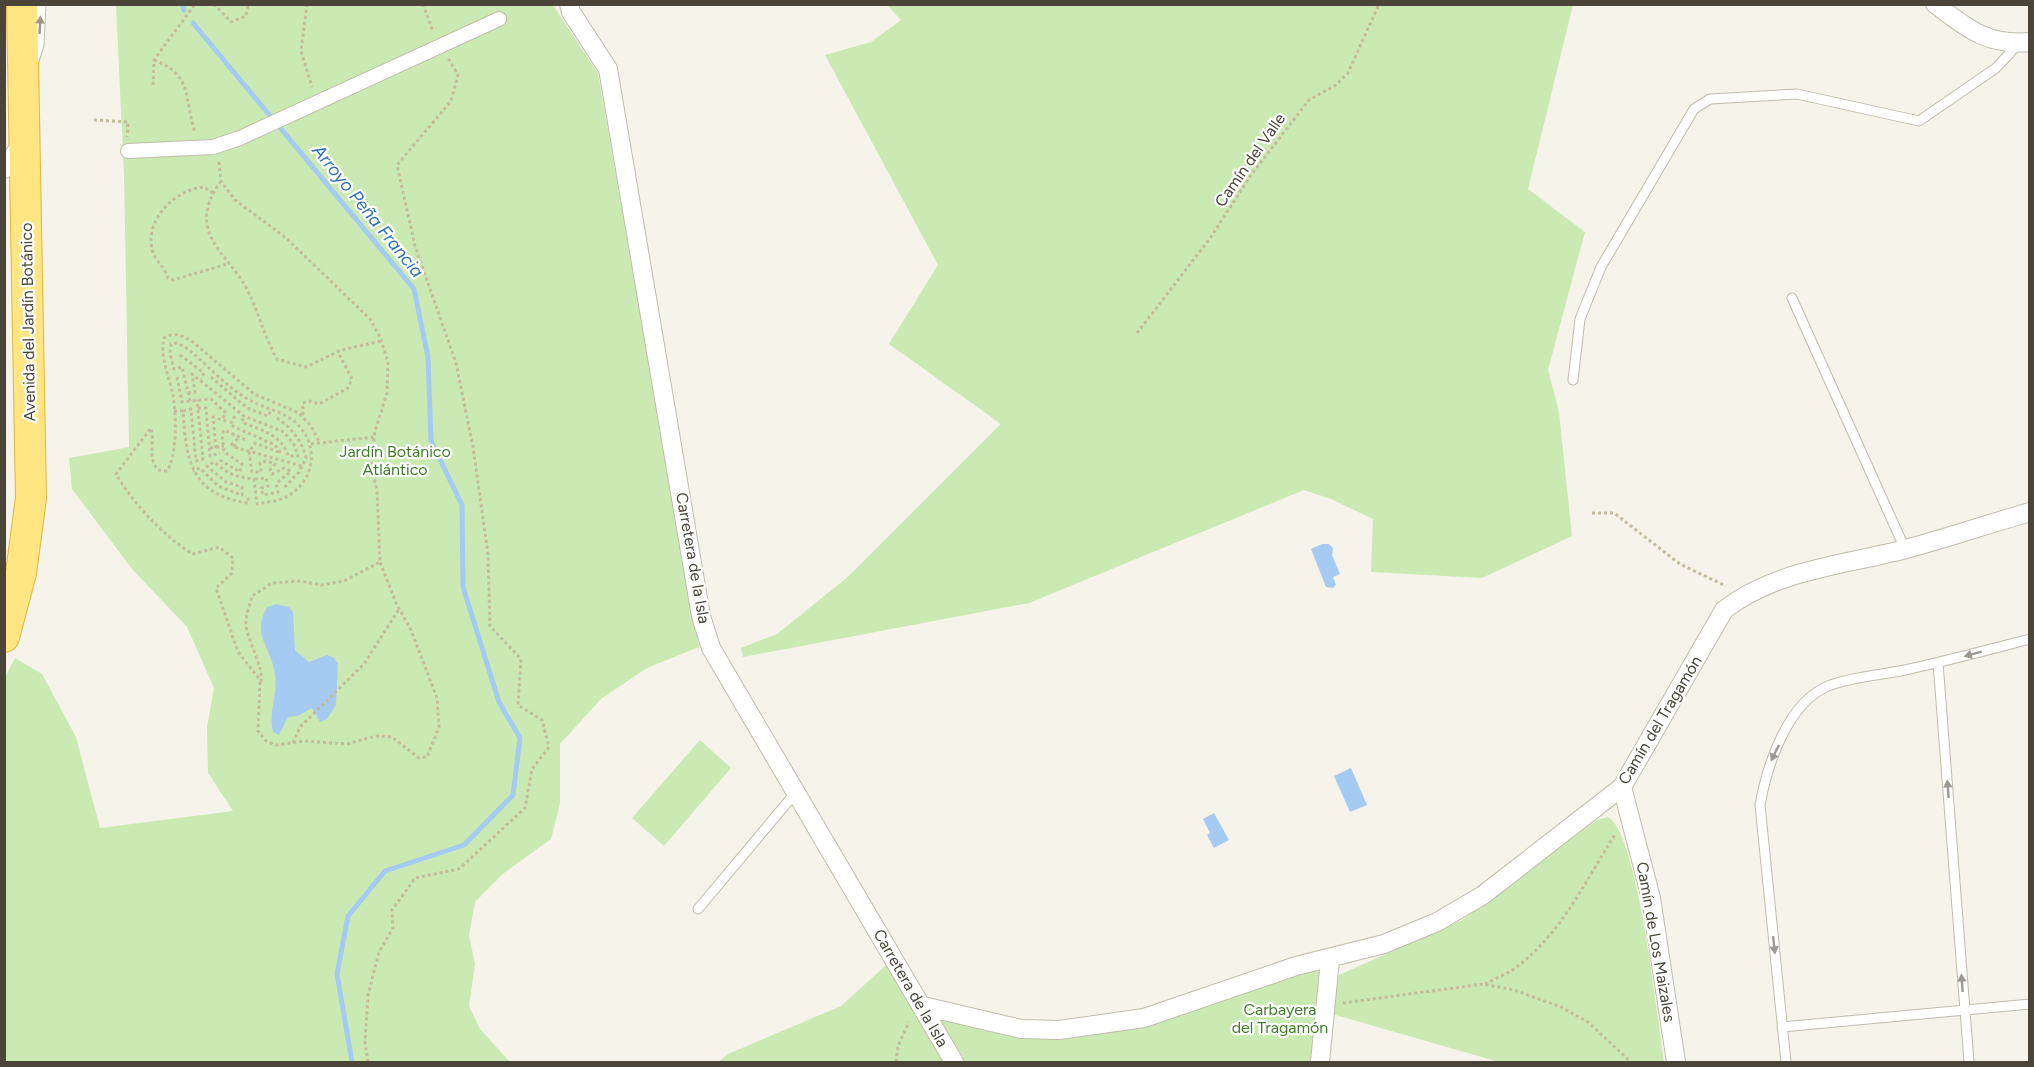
<svg xmlns="http://www.w3.org/2000/svg" width="2034" height="1067" font-family="Figtree,sans-serif">
	<style>
		.green { fill: #cbeab3 }
		.water { fill: #a6cbf2 }
		.lines { fill: none; stroke-linecap: round; stroke-linejoin: round }
		.stream { stroke: #a6cbf2; stroke-width: 5 }
		.service-casing { stroke: #c1bcac; stroke-width: 11 }
		.pedestrian-casing { stroke: #c1bcac; stroke-width: 16 }
		.minor-casing { stroke: #c1bcac; stroke-width: 20 }
		.trunk-casing { stroke: #e1b639; stroke-width: 32 }
		.path { stroke: #c4ba9d; stroke-width: 3; stroke-dasharray: 3 3; stroke-linecap: butt }
		.service { stroke: #fff; stroke-width: 9 }
		.pedestrian { stroke: #fff; stroke-width: 14 }
		.minor { stroke: #fff; stroke-width: 18 }
		.trunk { stroke: #ffe683; stroke-width: 30 }
		.oneway { fill: #9b9992 }
		.labels { text-anchor: middle; dominant-baseline: central; stroke-width: 4.5; stroke-linejoin: round; paint-order: stroke }
		.street-label { font-size: 16px; fill: #4a4538; stroke: #fff }
		.park-label { font-size: 16px; fill: #407e29; stroke: #fff }
		.water-label { font-size: 18px; font-style: italic; fill: #2d6fba; stroke: #fff }
	</style>
	<rect width="100%" height="100%" fill="#f5f3ea"/>
	<path class="green" d="M 116,5 L 553,5 L 598,73 L 699,647 L 647,668 L 601,699 L 560,744 L 560,803 L 551,839 L 504,873 L 475,902 L 469,935 L 475,964 L 469,1006 L 480,1029 L 510,1062 L 5,1062 L 4,679 L 15,658 L 42,674 L 76,737 L 100,828 L 233,811 L 208,773 L 207,727 L 214,688 L 187,627 L 132,569 L 72,489 L 69,458 L 129,447 L 124,175 Z
		M 887,5 L 1573,5 L 1528,189 L 1585,232 L 1548,370 L 1559,412 L 1572,536 L 1482,578 L 1371,572 L 1373,519 L 1331,499 L 1304,490 L 1029,603 L 743,657 L 741,648 L 777,634 L 849,576 L 1001,424 L 889,344 L 938,265 L 825,55 L 871,42 L 901,20 Z
		M 700,740 L 731,768 L 664,846 L 632,818 Z
		M 1608,817 C 1638,832 1658,1023 1664,1062 L 1499,1062 L 1332,1014 L 1336,980 L 1339,975 L 1462,920 L 1597,820 Z
		M 1330,960 L 1320,1062 L 954,1062 L 923,1006 L 1021,1029 L 1144,1018 Z
		M 886,965 L 914,1007 L 943,1062 L 718,1062 L 728,1054 L 841,1006 Z"/>
	<path class="water" d="M 1322,544 L 1329,544 L 1333,548 L 1332,555 L 1340,574 L 1333,577 L 1336,585 L 1333,588 L 1326,587 L 1311,549 Z
		M 276,604 L 289,607 L 293,612 L 295,650 L 309,662 L 327,655 L 334,658 L 338,664 L 336,705 L 327,719 L 320,722 L 312,708 L 298,716 L 288,717 L 279,735 L 273,732 C 268,712 278,694 275,675 C 272,647 251,637 267,607 Z
		M 1351,768 L 1367,805 L 1350,812 L 1334,776 Z
		M 1214,813 L 1229,840 L 1214,848 L 1207,835 L 1210,833 L 1203,819 Z"/>
	<g class="lines">
		<path class="stream" d="M 182,4 L 184,10
			M 193,23 L 414,289 L 428,357 L 431,441 L 462,505 L 463,587 L 499,702 L 520,738 L 513,795 L 464,845 L 385,871 L 348,916 L 337,974 L 352,1062"/>
		<defs>
			<path id="service" d="M 34,61 L 39,45 L 41,4
				M 1792,298 L 1905,549
				M 1573,380 L 1580,319 L 1601,267 L 1694,109 L 1710,99 L 1797,94 L 1919,121 L 1996,68 L 2019,43
				M 1938,663 L 1969,1062
				M 698,909 L 796,792
				M 1782,1027 L 2030,1004
				M 1786,1062 L 1760,805 C 1767,766 1787,703 1828,686 C 1851,677 1881,675 1905,670 C 1947,661 1988,650 2030,639"/>
			<path id="pedestrian" d="M 128,151 L 213,147 L 240,138 L 499,19"/>
			<path id="minor" d="M 569,4 L 571,12 L 608,69 L 701,616 L 711,648 L 954,1062
				M 1935,4 C 1967,28 1987,46 2030,42
				M 4,169 L 23,142
				M 1622,787 L 1651,898 L 1676,1062
				M 923,1006 L 1021,1029 L 1059,1030 L 1144,1018 L 1296,966 L 1384,944 L 1437,922 L 1483,895 L 1622,787 L 1724,610 C 1775,570 1844,565 1906,549 C 1947,538 1988,524 2030,512
				M 1320,1062 L 1330,960"/>
			<path id="trunk" d="M 4,637 L 21,573 L 31,498 L 22,4"/>
		</defs>
		<use href="#service" class="service-casing"/>
		<use href="#pedestrian" class="pedestrian-casing"/>
		<use href="#minor" class="minor-casing"/>
		<use href="#trunk" class="trunk-casing"/>
		<path class="path" d="M 214,4 L 231,22 L 246,16 L 248,4
			M 307,4 L 301,51 L 312,87
			M 423,4 L 433,32
			M 154,60 C 194,76 183,96 195,132
			M 153,85 L 154,60 L 195,4
			M 94,120 L 128,122 L 127,137
			M 219,162 L 221,181 L 235,200 L 285,237 L 370,319 L 380,337 L 388,362 L 387,393 L 375,431 L 371,465 L 377,491 L 380,562 L 344,581 L 321,585 L 300,581 L 272,583 L 252,596 C 250,605 245,616 246,625 C 248,642 264,668 261,681 L 238,652 L 216,588 L 232,573 L 233,558 L 219,547 L 193,554 C 165,538 132,502 116,474 L 151,428 C 155,443 147,457 158,470 L 167,471 C 177,455 176,422 174,402 C 172,381 159,360 164,338 C 175,331 184,336 194,343 L 254,394 L 299,413 L 311,426 L 319,442
			M 221,181 C 184,233 227,251 248,291 C 259,314 265,338 277,359 L 306,367 L 341,350 L 381,341
			M 213,193 L 204,187 C 176,189 145,219 152,249 C 154,260 165,267 168,278 L 173,280 L 227,264
			M 1137,333 L 1211,237 L 1251,175 L 1309,100 L 1336,85 L 1348,73 L 1379,4
			M 180,355 L 204,373 L 201,379
			M 177,377 L 182,402 L 211,399 L 226,413 L 222,419
			M 211,377 L 247,408 L 268,416 L 272,409
			M 188,393 L 195,392 L 192,374 L 244,416 L 284,432 L 295,446 L 298,456 L 288,456 C 283,435 260,430 242,422 L 244,416
			M 190,401 L 182,367 L 174,369 L 170,353 L 171,344 L 177,343 L 185,347 C 206,363 224,385 246,398 C 262,408 280,410 295,422 C 321,445 315,483 284,498 C 276,502 266,502 257,504 L 254,479 C 237,478 227,473 214,462 L 207,466 L 226,482 L 242,487 L 242,495 L 218,486 L 200,468 L 193,471
			M 198,408 L 206,408 L 210,456 L 220,453
			M 174,411 L 183,411 C 186,460 191,495 248,503 L 248,496
			M 183,411 L 191,409 L 196,461 L 203,459 L 197,400
			M 303,415 L 303,403 L 309,401 L 319,404 L 348,388 L 352,379 L 338,352
			M 235,416 L 230,425 L 275,445 L 281,453 L 255,443 L 249,452 L 252,472 L 261,472 L 260,463 L 266,461 L 275,464 L 270,470 L 272,474 L 284,468 L 291,471 L 276,484 L 278,492 L 263,495 L 261,488 L 268,486 L 266,478 L 254,479
			M 277,418 C 291,428 302,440 306,458 L 299,472 L 284,488
			M 231,443 L 234,447 L 302,466
			M 311,444 L 374,437
			M 234,447 L 238,436
			M 210,448 L 224,446
			M 216,448 L 213,417 L 226,421
			M 220,460 L 240,472 L 242,464 L 224,452 L 222,435 L 224,430 L 248,441
			M 1592,513 L 1614,513 L 1680,564 L 1726,586
			M 260,682 L 258,731 L 266,741 L 276,745 L 304,741 L 347,744 L 376,736 L 392,737 L 419,758 L 427,757 L 439,727 L 437,698 L 411,630 L 396,603 L 380,562
			M 293,743 L 300,727 L 364,664 L 399,609
			M 1485,984 C 1494,979 1505,975 1514,969 C 1560,936 1586,880 1616,833
			M 1343,1003 L 1483,984 L 1514,990 L 1561,1007 L 1588,1022 L 1631,1062
			M 368,1062 L 365,1043 L 368,995 L 379,952 L 393,928 L 392,910 L 415,878 L 459,869 L 525,808 L 532,769 L 549,747 L 542,720 L 518,705 L 521,659 L 490,626 L 488,554 L 473,447 L 456,363 L 415,246 L 397,165 L 451,101 L 458,75 L 448,58
			M 896,1062 L 898,1046 L 909,1022"/>
		<use href="#service" class="service"/>
		<use href="#pedestrian" class="pedestrian"/>
		<use href="#minor" class="minor"/>
		<use href="#trunk" class="trunk"/>
	</g>
	<defs><path id="oneway-solid" d="M-6-.8H1V-3.2L6.5 0L1 3.2V.8H-6Z" transform="scale(1.5)"/></defs>
	<g class="oneway">
		<use href="#oneway-solid" transform="translate(40 25) rotate(-87)"/>
		<use href="#oneway-solid" transform="translate(1973 654) rotate(165)"/>
		<use href="#oneway-solid" transform="translate(1775 753) rotate(116)"/>
		<use href="#oneway-solid" transform="translate(1948 789) rotate(-94)"/>
		<use href="#oneway-solid" transform="translate(1774 945) rotate(84)"/>
		<use href="#oneway-solid" transform="translate(1962 983) rotate(-94)"/>
	</g>
	<g class="labels">
		<g class="street-label">
			<text transform="translate(1250 160) rotate(-55)">Camín del Valle</text>
			<text transform="translate(28 322) rotate(-91)">Avenida del Jardín Botánico</text>
			<text transform="translate(693 558) rotate(80)">Carretera de la Isla</text>
			<text transform="translate(1660 720) rotate(-59)">Camín del Tragamón</text>
			<text transform="translate(1656 942) rotate(80)">Camín de Los Maizales</text>
			<text transform="translate(911 988) rotate(60)">Carretera de la Isla</text>
		</g>
		<g class="park-label">
			<text x="395" y="451">Jardín Botánico<tspan x="395" dy="18">Atlántico</tspan></text>
			<text x="1280" y="1009">Carbayera<tspan x="1280" dy="18">del Tragamón</tspan></text>
		</g>
		<g class="water-label">
			<text transform="translate(368 211) rotate(51)">Arroyo Peña Francia</text>
		</g>
	</g>
	<rect width="2034" height="1067" fill="none" stroke="#4a4538" stroke-width="12"/>
</svg>
